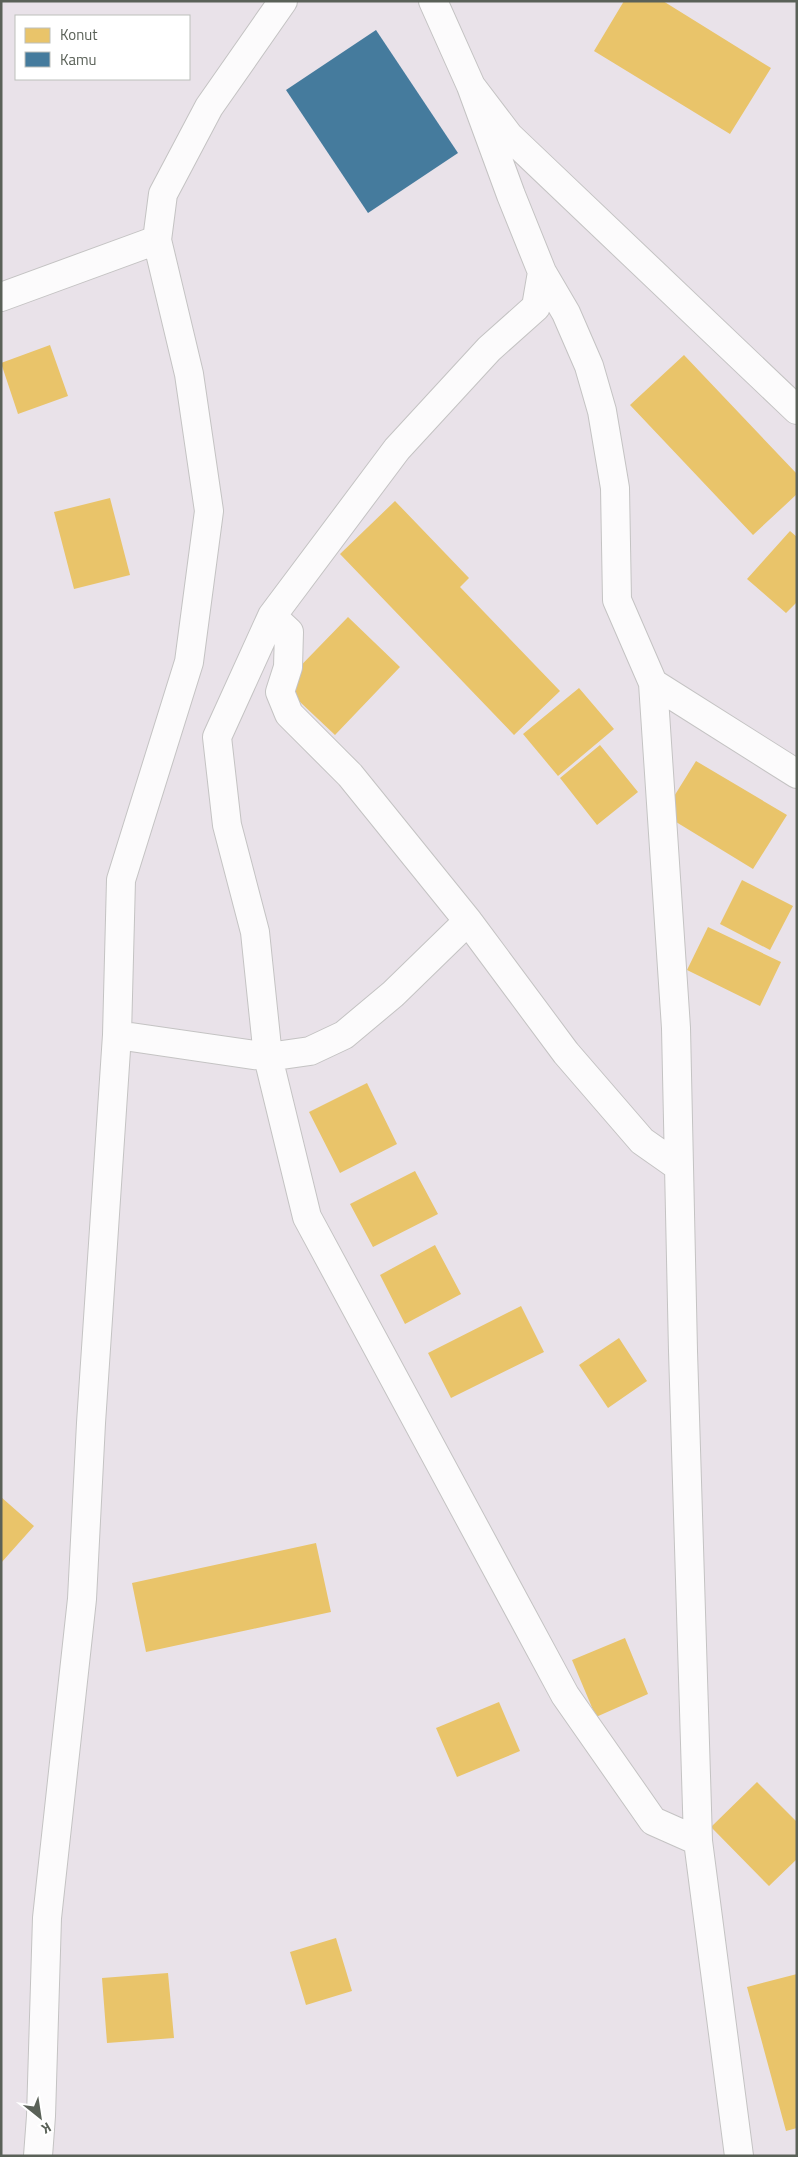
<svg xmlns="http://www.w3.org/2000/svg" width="798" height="2157" font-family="'Titillium Web',sans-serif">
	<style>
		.homes { fill: #e9c46a }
		.public { fill: #457b9d }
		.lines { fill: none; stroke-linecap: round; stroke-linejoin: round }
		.minor-casing { stroke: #c4c3c3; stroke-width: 30 }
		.minor { stroke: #fcfbfc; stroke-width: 28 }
	</style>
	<rect width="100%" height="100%" fill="#e9e2e9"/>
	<path class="homes" d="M 624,1 L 663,1 L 771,68 L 730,134 L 594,51 Z
		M 50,345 L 68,396 L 18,414 L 1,363 Z
		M 684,355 L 797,474 L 797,494 L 753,535 L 630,405 Z
		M 110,498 L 130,575 L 74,589 L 54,512 Z
		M 395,501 L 469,578 L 460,587 L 560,691 L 514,735 L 340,554 Z
		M 790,531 L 797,537 L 797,602 L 786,613 L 747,579 Z
		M 348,617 L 400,667 L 335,735 L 282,685 Z
		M 579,688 L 614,729 L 558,776 L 523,734 Z
		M 600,745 L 638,792 L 597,825 L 560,778 Z
		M 696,761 L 787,815 L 753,869 L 663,814 Z
		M 742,880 L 793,906 L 770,950 L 720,924 Z
		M 708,927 L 781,962 L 760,1006 L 687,970 Z
		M 367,1083 L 397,1144 L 340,1173 L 309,1112 Z
		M 415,1171 L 438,1214 L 373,1247 L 350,1204 Z
		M 435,1245 L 461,1294 L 405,1324 L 380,1275 Z
		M 521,1306 L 544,1352 L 451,1398 L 428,1353 Z
		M 619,1338 L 647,1381 L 608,1408 L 579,1365 Z
		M 1,1497 L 34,1526 L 1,1563 Z
		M 316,1543 L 331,1612 L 146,1652 L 132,1583 Z
		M 625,1638 L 648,1694 L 596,1717 L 572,1660 Z
		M 499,1702 L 520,1751 L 457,1777 L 436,1728 Z
		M 757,1782 L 797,1822 L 797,1859 L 769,1886 L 711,1827 Z
		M 336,1938 L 352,1991 L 306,2005 L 290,1952 Z
		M 168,1973 L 174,2038 L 107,2043 L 102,1978 Z
		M 797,1974 L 797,2128 L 786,2131 L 747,1987 Z"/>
	<path class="public" d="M 376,30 L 458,153 L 368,213 L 286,90 Z"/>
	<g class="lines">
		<defs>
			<path id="minor" d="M 433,1 L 471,86 L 509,136 L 797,410
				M 471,86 L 511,195 L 542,272 L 536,307 L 489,349 L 397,449 L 272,616 L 217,737 L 227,825 L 255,932 L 268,1057 L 307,1217 L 565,1695 L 653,1821 L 698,1841
				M 542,272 L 566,313 L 589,366 L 602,411 L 615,488 L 617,600 L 653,683 L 797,774
				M 1,297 L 157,240
				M 272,616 L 289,632 L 288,667 L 280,692 L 289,714 L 350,775 L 468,921 L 566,1053 L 642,1141 L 679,1167
				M 653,683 L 676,1028 L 683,1351 L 698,1841 L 739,2156
				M 117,1035 L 268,1057 L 310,1051 L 344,1035 L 393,994 L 468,921
				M 38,2156 L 41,2116 L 47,1918 L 82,1599 L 91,1423 L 117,1035 L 121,880 L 189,662 L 209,511 L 189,374 L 157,240 L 163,194 L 209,107 L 283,1"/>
		</defs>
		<use href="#minor" class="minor-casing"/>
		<use href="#minor" class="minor"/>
	</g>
	<rect width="798" height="2157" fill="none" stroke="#5a6158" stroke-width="5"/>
	<rect x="15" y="15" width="175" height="65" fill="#ffffff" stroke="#bdc0bc"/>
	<rect x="25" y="28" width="25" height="15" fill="#e9c46a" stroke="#bdc0bc"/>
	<text x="60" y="40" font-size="15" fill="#5a6158">Konut</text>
	<rect x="25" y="52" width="25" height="15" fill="#457b9d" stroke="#bdc0bc"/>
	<text x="60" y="65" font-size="15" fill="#5a6158">Kamu</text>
	<g transform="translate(40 2117) rotate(150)" stroke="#ffffff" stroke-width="4" paint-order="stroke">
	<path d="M0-4L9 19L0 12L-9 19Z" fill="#5a6158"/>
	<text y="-8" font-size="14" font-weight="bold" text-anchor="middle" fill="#5a6158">K</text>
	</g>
</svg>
